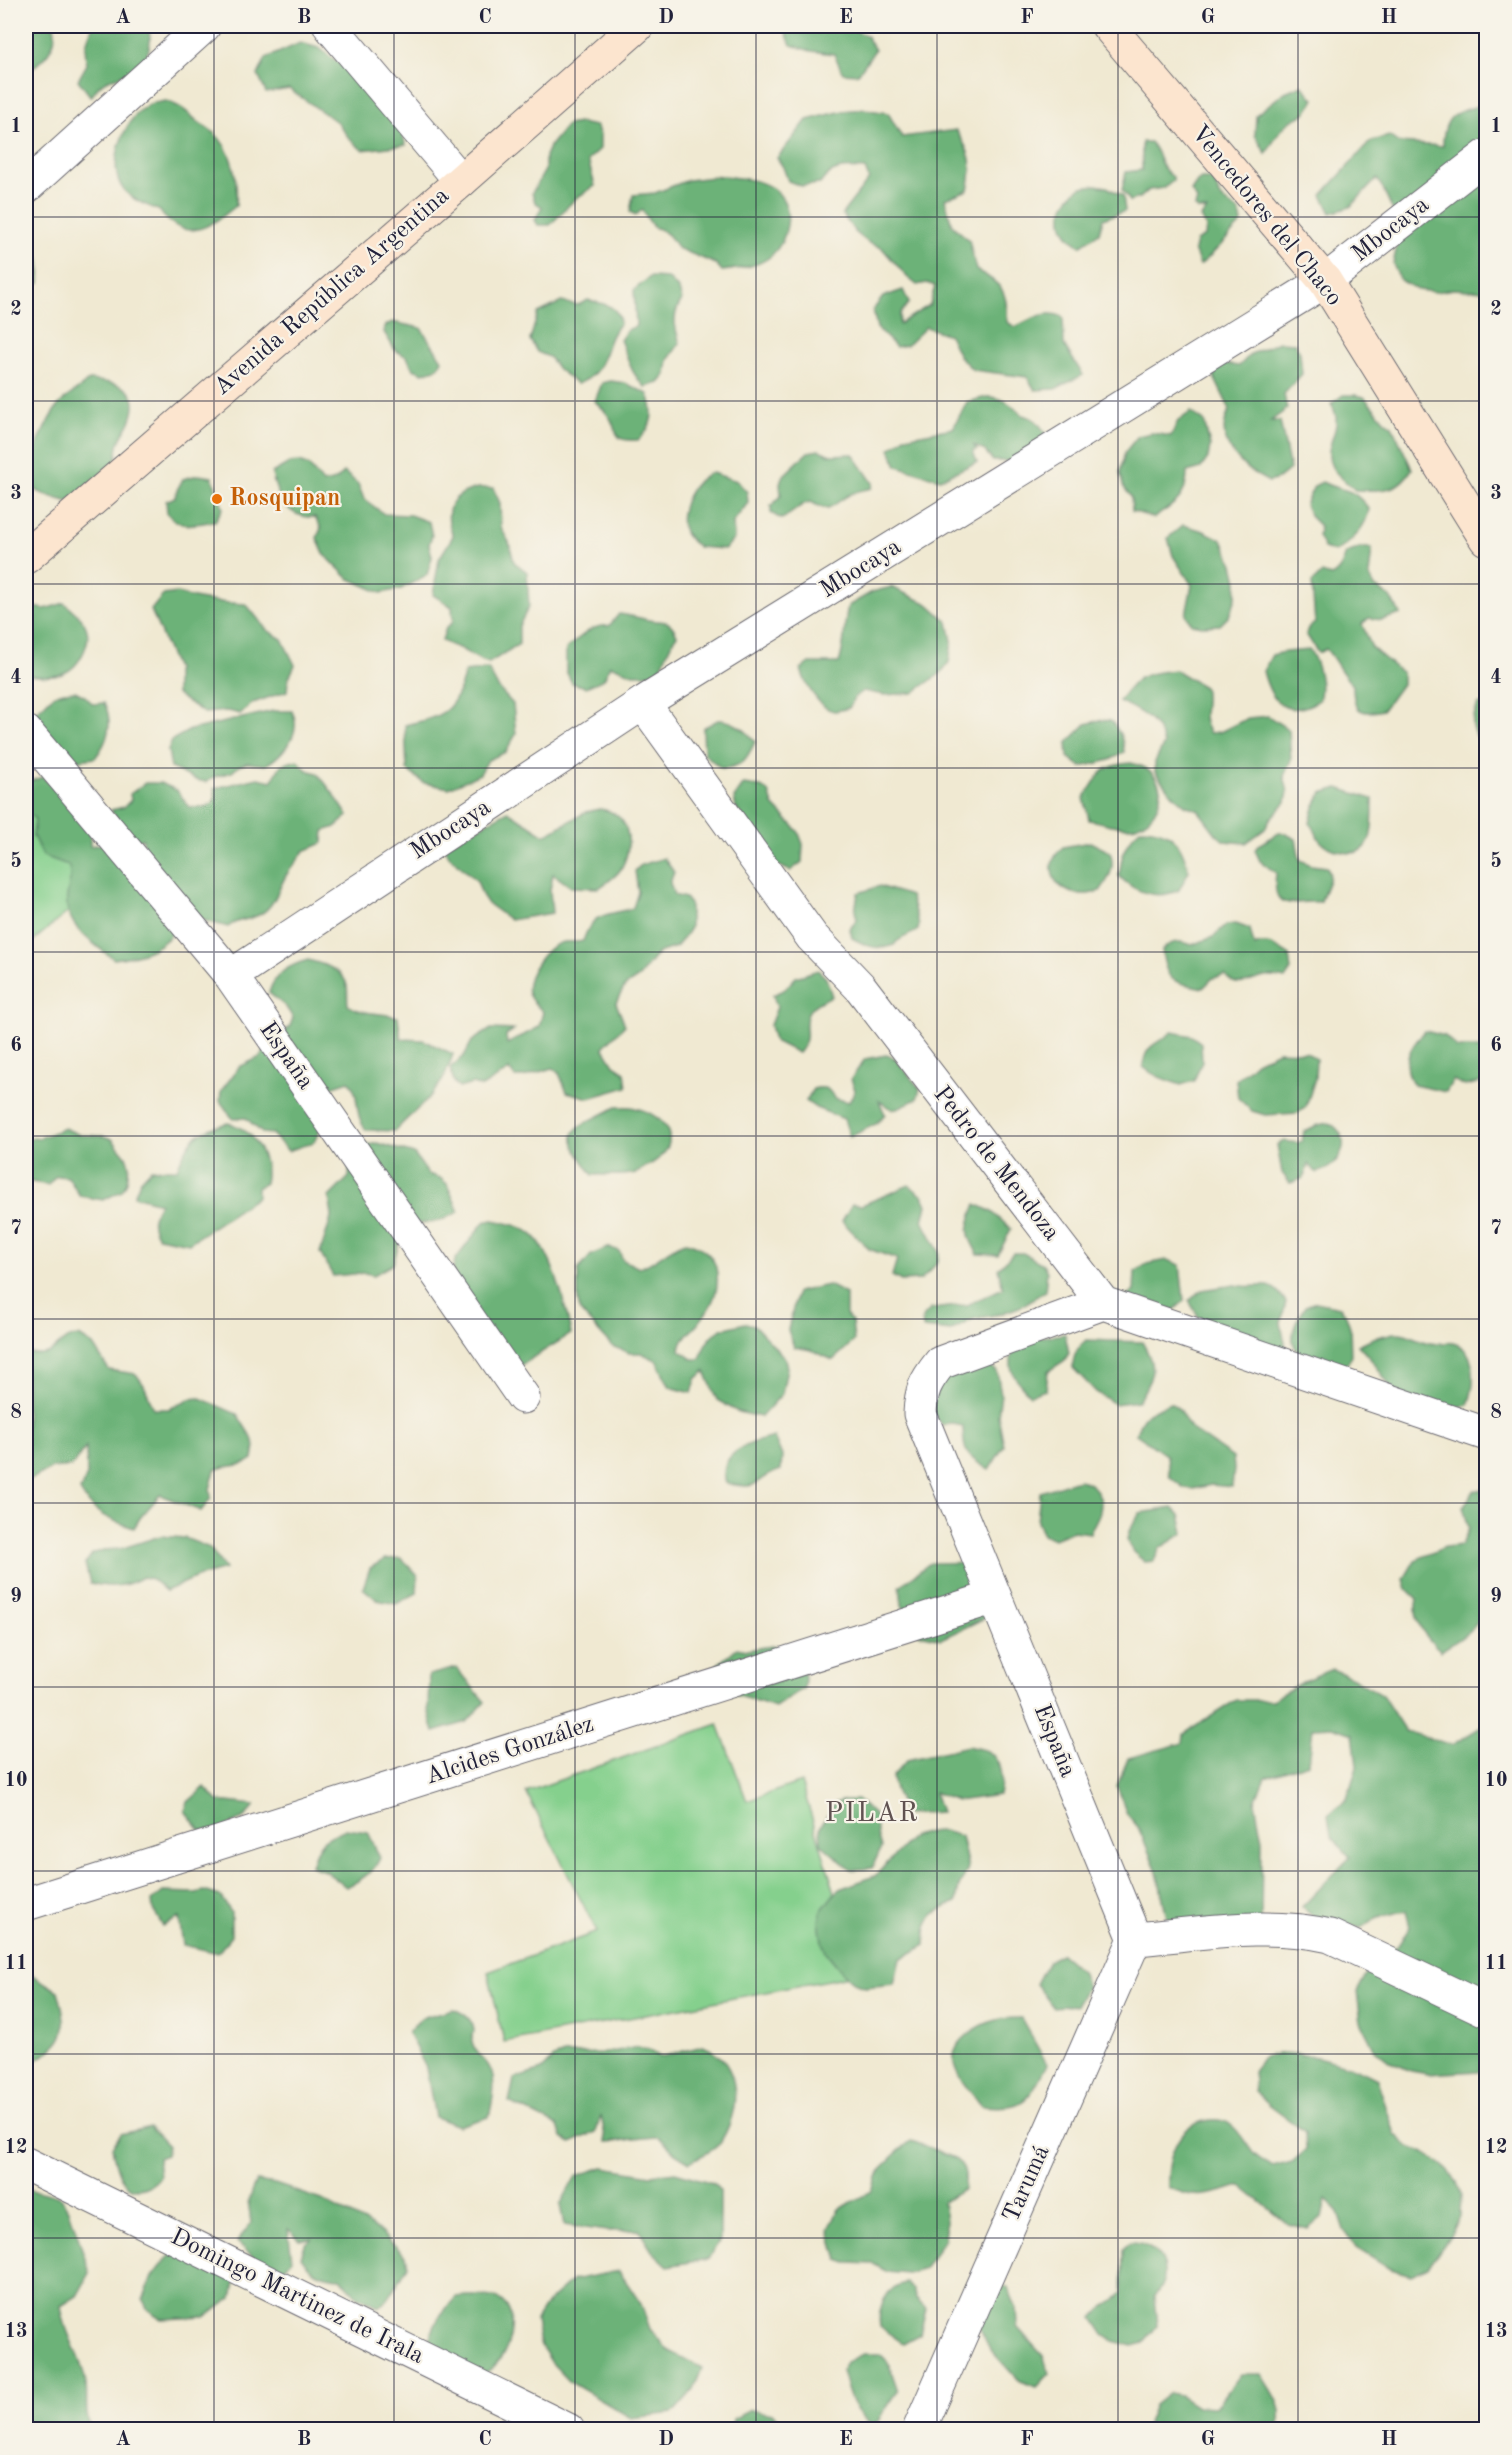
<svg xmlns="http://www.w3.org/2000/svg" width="1512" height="2455" font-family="'Old Standard TT',serif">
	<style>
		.green { fill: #85d08d; stroke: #547964; stroke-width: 1.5 }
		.forest { fill: #6cb278; stroke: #476a5a; stroke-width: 1.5 }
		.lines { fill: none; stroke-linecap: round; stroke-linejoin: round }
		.street-casing { stroke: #6a6870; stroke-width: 35 }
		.secondary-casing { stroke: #6a6870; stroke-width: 35 }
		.street { stroke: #fff; stroke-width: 33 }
		.secondary { stroke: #fce5cf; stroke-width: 33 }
		.grid { fill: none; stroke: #22223b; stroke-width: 1.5; stroke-opacity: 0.55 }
		.food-dot { fill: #e8710a; stroke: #f7f3e8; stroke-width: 2 }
		.labels { text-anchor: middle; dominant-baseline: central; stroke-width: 4.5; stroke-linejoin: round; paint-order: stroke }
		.street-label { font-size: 24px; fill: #22223b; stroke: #f7f3e8 }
		.food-label { font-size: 24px; font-weight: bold; fill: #c56008; stroke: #f7f3e8; text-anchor: start }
		.quarter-label { font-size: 27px; letter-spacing: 1.5px; fill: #605251; stroke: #f7f3e8 }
		.neatline { fill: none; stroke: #22223b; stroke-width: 2 }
		.grid-label { font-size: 20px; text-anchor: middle; font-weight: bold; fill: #22223b }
	</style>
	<rect width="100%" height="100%" fill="#f7f3e8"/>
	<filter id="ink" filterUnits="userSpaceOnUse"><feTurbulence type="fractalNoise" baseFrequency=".0167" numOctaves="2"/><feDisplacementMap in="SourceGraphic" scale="12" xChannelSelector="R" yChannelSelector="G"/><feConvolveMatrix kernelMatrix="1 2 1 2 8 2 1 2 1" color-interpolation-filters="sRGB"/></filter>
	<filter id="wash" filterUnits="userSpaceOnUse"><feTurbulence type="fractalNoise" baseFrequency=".008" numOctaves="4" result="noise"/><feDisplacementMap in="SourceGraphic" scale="24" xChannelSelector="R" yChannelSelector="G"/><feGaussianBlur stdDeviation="1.35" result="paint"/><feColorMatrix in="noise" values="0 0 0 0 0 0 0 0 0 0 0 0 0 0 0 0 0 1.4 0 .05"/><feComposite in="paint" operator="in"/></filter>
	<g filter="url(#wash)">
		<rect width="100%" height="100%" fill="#f0e9d2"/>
		<path class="green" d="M 26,788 L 104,882 L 26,947 Z
			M 718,1724 L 747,1801 L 801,1782 L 860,1974 L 504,2042 L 488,1972 L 597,1932 L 526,1792 Z"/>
		<path class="forest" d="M 26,26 L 54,26 C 59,48 42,61 26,73 Z
			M 93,26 L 117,26 L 119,28 L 121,26 L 148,26 C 155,51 144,66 120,76 C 115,79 108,79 103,83 C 98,86 94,93 91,97 L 78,80 L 87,64 C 83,50 87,39 93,26 Z
			M 783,26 L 843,26 L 866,35 L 875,50 L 858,74 L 843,73 L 834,54 L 811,51 L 791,45 Z
			M 300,43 L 319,48 L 367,85 L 393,110 L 406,145 L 362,150 L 348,137 L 337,122 L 289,89 L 266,93 L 258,75 L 266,58 Z
			M 1302,85 L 1314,99 C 1302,122 1301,112 1286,125 C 1277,134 1272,143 1266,154 L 1255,135 L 1256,115 L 1285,92 Z
			M 166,101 C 182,107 185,110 197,121 C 202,125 208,128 213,132 C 234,150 238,181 236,206 C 219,220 195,240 173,224 C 167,220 163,217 160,211 C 147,205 133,201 124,190 C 105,168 124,117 148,105 C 153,102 161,102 166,101 Z
			M 1486,104 L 1486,291 L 1453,289 L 1436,292 L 1418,290 L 1400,280 L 1393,264 L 1401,227 C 1391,211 1388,194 1377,179 L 1350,207 L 1331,213 L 1322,195 L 1370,142 L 1389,136 L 1399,143 L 1443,146 C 1443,112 1458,112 1486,104 Z
			M 863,109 L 888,113 L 902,137 L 956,130 C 971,153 974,163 968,190 L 945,199 L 952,225 L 969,240 L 976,270 C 1003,284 1008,292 1007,322 L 1015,327 C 1031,319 1046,309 1063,317 L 1064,345 L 1083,375 L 1055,389 L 1035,390 L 1027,377 L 973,370 L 959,356 L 949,335 L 926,327 L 907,345 L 896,347 L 877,328 L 873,310 L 883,297 L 903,290 L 909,303 L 900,314 L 899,324 L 930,305 L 935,286 L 927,283 L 917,285 L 907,277 L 882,248 L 869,243 L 855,232 L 842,214 L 869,179 L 865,169 C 846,168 831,166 820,184 L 801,186 L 788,181 L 783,167 L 777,158 L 807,120 L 843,111 Z
			M 579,123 L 596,126 L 600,135 L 600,149 L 588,160 L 595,186 L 576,198 L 550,225 L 538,225 L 535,220 L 542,207 L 535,202 L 532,193 L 545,170 L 545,156 L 549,147 L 567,125 Z
			M 1142,142 L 1150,142 C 1162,154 1156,165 1173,177 L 1173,181 L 1164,188 L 1149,190 L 1141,197 L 1130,201 L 1122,190 L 1126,172 L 1142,170 Z
			M 722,176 C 739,178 761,179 775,190 C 796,208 788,240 771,256 C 758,267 738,269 722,271 L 716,264 L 677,248 C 671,236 666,231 653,227 L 642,210 L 636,215 L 630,212 L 633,195 L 655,193 L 688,180 Z
			M 1201,179 L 1212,179 C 1217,186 1218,195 1224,201 C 1234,210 1240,206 1242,223 C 1227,237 1216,252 1200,265 L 1194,250 L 1196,241 L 1205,236 L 1206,227 L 1201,217 L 1207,210 L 1198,210 L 1195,207 L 1197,200 L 1191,191 L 1197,182 Z
			M 1096,185 L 1107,187 L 1123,196 L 1125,211 L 1103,219 L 1099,233 L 1080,246 C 1055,229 1056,205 1081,187 Z
			M 26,241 C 41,250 41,266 40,283 L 26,290 Z
			M 650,277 L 668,278 L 679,290 L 682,300 C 672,314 674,326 680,343 L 668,360 L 666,375 L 659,383 L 645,387 C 630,373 628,358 620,340 L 627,330 L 636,326 L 634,290 Z
			M 588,300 C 603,304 619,305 620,323 C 601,344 610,372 577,384 L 558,369 L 549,357 L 537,352 L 530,340 L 538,313 L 561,302 L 578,305 Z
			M 392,322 L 421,328 L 442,360 L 438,368 L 423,373 L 413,369 L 407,357 L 395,350 L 384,332 L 385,326 Z
			M 1279,342 L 1295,343 L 1300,353 L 1302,374 L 1284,394 L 1287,409 L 1271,421 L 1280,421 L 1290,469 L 1278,479 L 1269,482 C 1243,469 1211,441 1230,410 L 1213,375 L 1218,363 L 1239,366 L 1251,354 Z
			M 89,380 C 116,383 145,386 130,422 C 127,429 121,435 119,443 C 117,448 117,455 116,461 L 68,502 C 57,498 37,495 30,484 C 22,471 48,419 57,407 C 65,396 79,390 89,380 Z
			M 611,381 L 625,383 L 648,394 C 655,413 653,427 638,440 C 615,441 619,438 611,420 C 607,412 600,407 595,401 L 602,383 Z
			M 1343,395 L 1355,395 L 1364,397 L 1385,421 L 1392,426 L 1412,469 C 1397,494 1381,490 1355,490 C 1349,484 1336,475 1332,467 C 1320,444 1347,429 1331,404 Z
			M 987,397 C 1003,397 1009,403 1020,413 C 1024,417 1029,416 1033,419 C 1040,423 1044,431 1048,438 L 1014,461 L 993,461 L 985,451 L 973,445 L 977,450 L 973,451 L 977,462 L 940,479 L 897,466 L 890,449 L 905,437 L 953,428 L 967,402 Z
			M 1191,412 L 1204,421 L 1210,446 L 1208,458 L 1201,468 L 1187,472 C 1187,499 1173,505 1154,518 L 1132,511 L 1131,497 L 1123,486 L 1120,472 L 1125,452 L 1138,436 L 1152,433 L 1171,436 L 1178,421 Z
			M 819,450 L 831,455 L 853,454 L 873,483 L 872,488 C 865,490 855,491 849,495 C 831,504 833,515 811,502 C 799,503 793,515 781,519 L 771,513 L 771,506 L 781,496 L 780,483 L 782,477 L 808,452 Z
			M 299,462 L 309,466 L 323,483 L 336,480 L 344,472 L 358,484 L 364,499 L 384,514 L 410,515 L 429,522 L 432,536 L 429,544 L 432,557 L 427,575 L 401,589 L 381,593 L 348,578 L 324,554 L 317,538 L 321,528 L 315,517 C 288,519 276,497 272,473 L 289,463 Z
			M 712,473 L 737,481 L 747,492 L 748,503 L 733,522 L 734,539 L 725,549 L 698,547 C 693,542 685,536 683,529 C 676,511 693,477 712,473 Z
			M 198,475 L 212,477 L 223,508 L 215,521 C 196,524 180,530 167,513 L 166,501 L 175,497 L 177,490 L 183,479 Z
			M 1322,482 C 1345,494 1350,484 1369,509 C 1366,528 1351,543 1335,552 L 1324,548 L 1318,536 L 1320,526 L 1311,517 L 1305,505 L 1314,486 Z
			M 478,488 L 493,488 L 500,503 L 501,528 L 509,542 L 514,562 L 527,572 L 529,606 L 519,626 L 519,644 L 489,663 C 478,660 471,655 461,649 C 453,645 449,646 442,640 L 446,628 L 453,622 L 452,607 L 433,595 L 439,559 L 453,536 C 442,510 451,494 478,488 Z
			M 1183,525 L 1204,531 L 1222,540 L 1233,564 L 1237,581 L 1236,598 L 1229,616 L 1220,625 L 1202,626 L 1192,624 L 1186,615 L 1192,585 L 1173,556 L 1168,538 Z
			M 1361,548 L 1372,548 L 1369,575 L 1375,587 L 1389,596 L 1401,614 L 1382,620 L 1369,618 L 1362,624 L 1372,648 L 1402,673 L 1402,684 L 1383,710 C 1359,716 1353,710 1353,685 C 1342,676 1336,660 1326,649 L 1318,653 L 1306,634 L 1308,628 L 1315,623 L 1312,583 L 1322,573 L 1331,576 C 1341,571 1343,562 1346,553 Z
			M 891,587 L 928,604 L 948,622 L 952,641 L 949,662 L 941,673 L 913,693 L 884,695 L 863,691 L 855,697 L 849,708 C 844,709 838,711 834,711 C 819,709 804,682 801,669 L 809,663 L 839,663 C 846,643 843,626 848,606 L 872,592 Z
			M 177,593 C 197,601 224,603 246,604 L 267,630 L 282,639 L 295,665 L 288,680 L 287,691 L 253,703 L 240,714 L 228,711 L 204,713 L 176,694 L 176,669 L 151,610 L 163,595 Z
			M 64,603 C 80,615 94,628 85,649 C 74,677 54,679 27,675 L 26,606 L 45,609 Z
			M 619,614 C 628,615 635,617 644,619 C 660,624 669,615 677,635 C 667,647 666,661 657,674 L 633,674 L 610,665 L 604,679 L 586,687 L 572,683 L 566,671 L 566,649 C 579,638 592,624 609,626 Z
			M 1310,650 C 1318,664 1324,684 1319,700 C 1287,720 1271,703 1263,671 L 1272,655 L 1284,652 Z
			M 488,669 L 499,689 L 513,704 L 516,734 L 506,752 L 488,760 L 480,774 L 449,788 L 424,783 L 407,770 L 405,725 C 445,716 454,712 465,672 Z
			M 1175,670 L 1204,687 C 1209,704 1198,716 1210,733 L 1220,732 L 1248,718 L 1268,716 L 1289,730 L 1291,760 L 1284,776 L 1288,792 L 1286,802 L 1270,819 L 1265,829 L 1246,843 L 1224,841 L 1216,834 L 1198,810 L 1185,805 L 1170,792 L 1155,772 L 1155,762 L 1164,744 C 1156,718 1142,713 1119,701 C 1140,673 1140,675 1175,670 Z
			M 75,691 L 85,696 L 93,704 L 104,703 C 114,722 108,742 95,758 L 64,762 L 32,724 L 31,714 C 53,703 44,692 75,691 Z
			M 1486,702 L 1486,746 L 1482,745 C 1471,728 1470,724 1478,705 Z
			M 273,711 L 292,711 C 303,732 284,754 266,765 L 247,763 L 239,766 L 232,772 L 214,777 L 206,782 L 196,780 L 171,768 L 168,750 L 172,740 L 190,730 Z
			M 718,720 C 732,719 748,731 755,742 C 747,759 742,768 721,768 L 704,754 L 703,728 Z
			M 1101,720 L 1111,721 C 1120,731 1123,739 1124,752 L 1110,760 L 1081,767 L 1068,757 L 1067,743 L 1086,724 Z
			M 297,760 L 307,770 L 317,773 C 328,786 339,801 348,816 L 335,827 L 324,831 L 323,843 L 304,851 C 299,860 293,865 287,874 C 277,890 275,910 254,917 C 242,922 240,918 228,927 L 199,919 L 144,850 L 143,839 L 129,840 L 111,810 L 124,807 L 131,800 L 130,794 L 145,783 L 160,783 L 177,790 L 189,807 L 207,807 L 215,800 L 215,788 L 258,778 L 272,781 L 281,765 Z
			M 1131,763 C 1139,765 1150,769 1155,777 C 1168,796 1155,819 1136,826 C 1126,830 1100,822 1089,820 L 1084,798 C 1101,773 1099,766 1131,763 Z
			M 43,777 L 91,827 L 90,846 L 107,843 L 181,923 C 162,949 146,955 114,959 C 95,945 63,925 67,897 C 68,885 73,876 68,865 L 43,856 L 33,836 L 35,819 L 26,812 L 26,782 Z
			M 743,785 L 761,787 L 769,792 L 773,805 L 798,831 L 803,844 L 802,862 L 790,871 L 771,862 L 736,808 L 734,798 Z
			M 1338,788 L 1373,799 C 1372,823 1377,859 1343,852 C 1335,851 1323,846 1319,839 C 1315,833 1316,829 1310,823 L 1314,807 L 1322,793 Z
			M 600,809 C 631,813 634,845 621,869 C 616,877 606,883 599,888 L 571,887 L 553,874 L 550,890 L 552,913 L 510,920 L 488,904 L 482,895 L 477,881 L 449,856 L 444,846 L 508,811 L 545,835 L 586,812 Z
			M 1141,828 C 1173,829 1181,842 1189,871 L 1179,890 C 1157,900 1135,893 1119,876 C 1122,855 1124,842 1141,828 Z
			M 1279,833 L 1284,833 L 1296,839 L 1300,860 L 1311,865 L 1327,867 C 1335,878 1323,889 1321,902 C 1293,900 1271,915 1276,873 L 1260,861 L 1255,850 L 1258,845 Z
			M 1090,842 L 1110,852 C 1116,867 1109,879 1100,891 C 1096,892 1091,894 1086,894 C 1057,896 1039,868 1063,847 Z
			M 664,858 L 674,872 L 670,883 L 674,895 L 685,898 L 690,904 L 690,928 L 682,940 L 676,947 L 658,953 L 639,977 L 625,986 L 619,997 L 616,1003 L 625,1025 L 603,1047 L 614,1065 L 625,1072 L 627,1087 L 589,1098 L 567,1092 L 558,1071 L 552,1068 L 524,1077 L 515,1077 L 509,1070 L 482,1087 L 472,1084 L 459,1088 L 454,1082 L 450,1068 L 464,1056 L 472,1041 L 491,1029 L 514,1030 L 506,1035 L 507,1044 L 539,1027 L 543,1012 C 538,1006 530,1001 528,993 C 524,976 546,945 564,942 C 571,941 576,943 583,941 C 594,910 604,917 633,908 L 638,892 L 635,871 L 641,865 Z
			M 880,886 C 890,891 899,891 910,896 L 919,925 L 918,930 C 909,937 900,936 894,945 C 877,951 867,946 852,938 L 850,929 L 857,919 L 855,911 L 858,893 Z
			M 1236,924 L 1250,929 L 1254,946 C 1268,940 1276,947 1289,955 L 1291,970 L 1285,979 C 1279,978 1271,976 1265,977 C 1250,980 1237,991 1225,975 L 1213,978 L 1203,988 C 1173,982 1166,983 1162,950 C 1172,941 1179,940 1192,945 L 1213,937 L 1226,925 Z
			M 308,960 C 322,964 344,969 347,986 C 348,992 347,999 348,1005 C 360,1014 382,1013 398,1017 L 401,1039 L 423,1040 L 453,1054 C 441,1095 422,1102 395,1131 L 366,1130 C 353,1114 361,1095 349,1081 L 331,1087 L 335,1100 L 314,1142 L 288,1151 L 272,1134 L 262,1133 L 246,1118 L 233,1119 L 220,1101 L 221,1091 L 239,1067 L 260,1057 L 275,1037 L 289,1028 L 293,1018 L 286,1007 L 269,993 C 274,973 290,965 308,960 Z
			M 818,970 L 826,978 L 832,996 C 824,1000 812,1004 808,1013 C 801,1030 814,1035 798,1053 L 774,1041 L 770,1025 L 777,1007 L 773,995 L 784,990 L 796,977 Z
			M 1425,1031 L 1445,1036 L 1457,1048 L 1486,1048 L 1486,1081 L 1465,1086 L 1453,1080 L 1446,1092 L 1414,1085 C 1400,1064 1409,1048 1425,1031 Z
			M 1172,1032 L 1192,1036 L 1201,1043 L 1202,1061 L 1194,1081 L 1181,1085 C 1167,1080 1155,1077 1143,1067 C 1145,1043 1156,1046 1172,1032 Z
			M 1278,1051 L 1306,1052 L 1316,1059 L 1315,1078 L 1306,1107 L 1298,1113 L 1265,1115 L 1252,1111 L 1238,1098 L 1236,1080 L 1256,1062 Z
			M 886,1055 L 895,1058 L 920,1089 L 917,1099 L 893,1110 L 879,1101 L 885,1114 L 876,1124 L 850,1137 L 844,1119 L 816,1108 L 806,1101 L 813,1089 C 825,1086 829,1088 834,1098 L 849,1102 L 855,1090 L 851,1079 L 865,1059 Z
			M 616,1107 C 622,1107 629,1106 635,1108 C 667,1115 685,1144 651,1164 C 646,1166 640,1171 635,1173 C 623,1177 606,1174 593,1175 C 556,1126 573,1131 616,1107 Z
			M 228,1123 C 254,1129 270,1159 265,1183 L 257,1188 L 257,1197 L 189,1243 L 158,1237 C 149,1223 152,1217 160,1203 L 134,1196 L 140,1181 L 151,1169 L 177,1169 C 189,1138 196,1131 228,1123 Z
			M 1329,1123 C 1356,1138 1341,1167 1316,1173 L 1308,1164 L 1304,1178 L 1290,1183 L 1282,1173 L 1277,1145 L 1284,1141 L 1298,1143 L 1302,1141 L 1304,1131 L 1318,1125 Z
			M 64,1128 L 80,1135 L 103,1136 L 112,1139 L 126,1156 L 129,1165 L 127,1182 L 122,1191 L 103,1200 L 80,1196 L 68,1177 L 56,1176 L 48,1185 L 26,1181 L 26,1142 L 33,1137 L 40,1138 Z
			M 377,1143 L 414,1154 L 428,1174 L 440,1178 L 447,1184 L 459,1212 L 440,1221 L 417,1224 L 400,1240 L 393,1264 L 374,1275 L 365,1273 L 333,1276 L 320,1253 L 332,1215 L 329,1197 L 349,1177 L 350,1149 Z
			M 909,1185 L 923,1196 L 927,1205 L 923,1221 L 939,1252 L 938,1262 L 921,1280 L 901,1281 L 892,1276 L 897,1259 L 869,1249 L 842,1221 L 852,1204 L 862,1205 Z
			M 976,1204 L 992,1212 L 1011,1229 L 998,1255 L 978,1254 C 964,1232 967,1227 976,1204 Z
			M 493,1220 C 504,1222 519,1225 529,1232 C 552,1247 566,1308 571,1334 L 521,1365 L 502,1369 L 481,1361 L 463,1345 L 446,1304 L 455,1260 L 484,1222 Z
			M 686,1242 C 699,1245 713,1254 716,1268 C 721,1290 712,1306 698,1324 C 690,1333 681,1337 680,1350 L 692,1359 L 700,1359 L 705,1345 L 713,1335 L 722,1329 L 745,1323 L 754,1325 L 785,1358 L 787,1368 L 782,1394 L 761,1417 L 738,1412 L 717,1400 L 705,1371 L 696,1379 L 692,1393 L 670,1387 L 656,1360 L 641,1353 L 629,1353 L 612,1346 L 580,1311 L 578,1302 L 578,1270 L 591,1255 L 609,1247 L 619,1251 L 623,1260 L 639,1268 C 656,1263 668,1247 686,1242 Z
			M 1013,1253 L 1023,1253 L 1043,1264 L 1047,1272 L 1045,1291 L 1022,1306 L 1000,1314 L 973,1319 L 951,1331 L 923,1328 L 922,1318 L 931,1309 L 967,1305 L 1003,1288 L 998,1269 Z
			M 1167,1260 L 1180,1265 L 1184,1301 L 1170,1314 L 1124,1297 L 1134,1291 L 1135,1272 L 1147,1264 Z
			M 828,1285 L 846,1294 L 846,1315 L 852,1322 L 854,1341 L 833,1360 L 811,1350 L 794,1347 L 788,1330 L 797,1292 Z
			M 1234,1285 C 1261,1291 1269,1275 1286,1302 L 1281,1323 L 1286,1349 L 1213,1341 L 1189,1301 L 1202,1290 Z
			M 1316,1302 L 1340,1307 L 1346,1315 L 1350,1327 L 1351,1357 L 1344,1369 L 1313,1372 C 1289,1344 1286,1338 1305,1306 Z
			M 1394,1333 C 1410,1332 1416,1341 1430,1343 C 1437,1345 1446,1341 1453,1343 C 1479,1350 1475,1386 1468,1405 L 1432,1413 L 1392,1389 L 1375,1364 L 1358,1345 L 1373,1338 Z
			M 1065,1334 L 1069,1353 L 1064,1361 L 1048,1371 L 1046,1390 L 1030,1395 C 1010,1374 1006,1368 1016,1340 Z
			M 79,1336 L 93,1345 L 109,1370 L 136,1374 L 144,1385 L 154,1409 L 169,1409 L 189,1399 L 200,1398 L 237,1414 L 252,1438 L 255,1446 L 253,1459 C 242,1468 228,1464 215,1470 L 210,1489 L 211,1498 L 201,1511 L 160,1495 L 140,1518 L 134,1528 C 111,1521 92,1513 80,1491 L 87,1475 L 86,1447 L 72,1466 L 52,1468 L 26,1482 L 26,1352 C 60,1361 53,1338 79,1336 Z
			M 1086,1340 L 1142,1342 C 1158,1368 1153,1377 1138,1401 L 1115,1404 L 1096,1392 L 1073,1368 C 1073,1355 1077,1348 1086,1340 Z
			M 990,1366 L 997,1371 L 1001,1394 L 998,1415 L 1004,1446 L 989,1470 C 966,1455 963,1454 963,1426 L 953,1424 L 943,1425 L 930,1415 L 940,1380 Z
			M 1171,1403 L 1179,1409 L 1190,1428 L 1233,1458 L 1234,1469 L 1232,1487 L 1211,1485 L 1193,1489 L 1184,1488 L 1169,1476 L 1167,1456 L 1136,1434 C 1142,1412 1150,1411 1171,1403 Z
			M 774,1437 L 782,1456 L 781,1470 C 752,1479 763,1492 726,1483 C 716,1452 751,1442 774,1437 Z
			M 1078,1480 C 1093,1482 1104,1494 1100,1511 C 1099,1517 1093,1525 1090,1533 L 1073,1531 L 1054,1539 L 1043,1534 L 1037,1522 L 1040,1492 Z
			M 1486,1488 L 1486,1604 C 1478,1631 1463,1636 1441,1651 C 1425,1637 1412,1622 1417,1599 L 1407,1589 L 1404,1579 L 1415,1560 L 1445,1547 L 1462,1545 L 1469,1528 L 1463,1507 L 1474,1491 Z
			M 1173,1508 L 1180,1515 L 1184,1533 L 1160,1548 L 1154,1561 L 1145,1562 L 1133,1552 L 1127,1540 L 1129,1531 L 1140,1513 Z
			M 160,1536 L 185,1538 L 210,1548 L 225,1569 L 197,1577 L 166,1591 L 152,1579 L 143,1577 C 126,1587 110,1588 90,1583 L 85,1564 L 92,1554 L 103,1550 L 120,1549 Z
			M 401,1558 L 418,1576 L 417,1593 L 396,1604 L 377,1600 L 363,1588 L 370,1568 L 385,1559 Z
			M 988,1562 L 987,1617 L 941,1639 L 919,1634 L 902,1605 L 900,1586 L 930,1563 Z
			M 772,1646 L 787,1648 L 802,1659 L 805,1678 L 804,1688 L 775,1707 L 730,1692 L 714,1680 L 718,1664 L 737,1648 L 746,1650 Z
			M 456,1668 L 485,1702 L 467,1722 L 434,1732 L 428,1709 L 429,1675 Z
			M 1332,1669 L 1353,1678 L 1382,1695 L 1405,1731 L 1452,1745 L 1481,1727 L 1486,1727 L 1486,2066 L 1478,2071 L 1428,2074 L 1411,2071 L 1389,2061 L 1375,2050 L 1361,2022 L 1357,1992 L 1376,1956 L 1397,1947 L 1410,1927 L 1406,1911 C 1389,1914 1375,1917 1361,1928 L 1316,1919 L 1302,1907 L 1350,1857 L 1331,1836 L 1328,1815 L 1347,1799 L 1357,1766 L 1353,1734 L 1333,1727 L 1313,1728 L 1309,1763 L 1265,1777 L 1255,1802 L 1262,1840 L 1261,1929 L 1179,1930 L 1167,1918 L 1157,1871 L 1138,1827 L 1127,1814 L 1117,1786 L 1128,1758 L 1183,1743 L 1184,1734 L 1236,1700 L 1272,1700 L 1308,1679 Z
			M 968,1746 C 974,1748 982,1749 987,1751 C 1002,1759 1003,1780 999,1795 L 956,1801 L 934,1792 L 941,1812 L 905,1814 L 894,1787 L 892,1777 L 907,1760 Z
			M 205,1787 L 218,1801 L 255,1805 C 245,1821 219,1833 200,1830 L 185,1811 L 188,1802 Z
			M 845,1800 L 857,1800 L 876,1816 L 877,1835 L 881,1848 L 872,1868 L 851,1870 L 821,1844 L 820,1827 L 835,1803 Z
			M 346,1829 L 368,1832 L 380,1858 C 374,1872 360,1881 346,1887 L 325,1871 L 311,1866 C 318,1841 322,1839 346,1829 Z
			M 939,1830 L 961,1836 L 968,1868 L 959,1887 L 956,1902 C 929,1915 927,1915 925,1945 L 900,1959 L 894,1984 L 865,1987 L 856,1984 L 843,1973 L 826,1952 L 822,1942 L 819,1921 L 821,1911 L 834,1894 L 842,1888 L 875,1876 L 913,1836 Z
			M 204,1891 L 220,1896 L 231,1912 L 231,1936 L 218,1953 L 183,1945 L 179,1918 L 163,1926 L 153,1910 L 152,1901 L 163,1892 L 196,1893 Z
			M 1061,1954 L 1081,1971 L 1087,1987 L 1076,2005 L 1053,2007 L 1036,1984 L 1048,1961 Z
			M 29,1973 L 58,1991 C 71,2037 65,2042 26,2067 L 26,1975 Z
			M 453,2009 C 463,2012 474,2020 474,2032 C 473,2036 471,2038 472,2042 C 474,2049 480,2056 485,2061 C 499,2075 493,2100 489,2117 L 458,2126 L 435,2117 L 426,2068 L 408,2033 L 421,2018 Z
			M 1021,2018 L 1047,2064 C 1028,2100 1026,2110 982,2106 C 973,2095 956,2077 954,2063 C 950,2041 980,2024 997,2020 C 1005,2018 1013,2018 1021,2018 Z
			M 703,2046 C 744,2062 741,2114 718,2145 C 712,2152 698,2157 690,2162 L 675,2153 L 659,2137 C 641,2137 625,2141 606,2142 L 601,2115 L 596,2132 L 571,2143 L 562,2138 L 558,2126 L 509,2102 L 514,2079 L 542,2070 L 554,2058 L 564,2054 L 606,2053 L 638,2047 L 649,2050 L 660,2057 Z
			M 1281,2053 C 1313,2054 1349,2063 1377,2079 L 1395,2134 L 1409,2147 L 1427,2154 L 1443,2166 L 1457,2182 L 1461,2194 L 1460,2216 L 1451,2235 L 1428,2267 L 1411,2275 L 1390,2269 L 1356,2248 L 1344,2230 L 1338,2212 L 1326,2199 L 1322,2217 L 1308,2229 L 1288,2224 L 1241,2186 C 1210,2194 1200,2202 1168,2187 C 1167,2161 1175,2127 1205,2121 C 1213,2119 1224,2119 1231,2125 C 1240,2131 1247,2146 1254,2154 C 1259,2159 1267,2163 1273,2167 L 1292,2162 L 1306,2150 L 1305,2132 L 1270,2106 L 1255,2092 L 1253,2072 L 1263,2057 Z
			M 150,2127 L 168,2146 L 166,2155 L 158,2158 L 160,2176 C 156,2182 153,2184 146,2187 C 121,2197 115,2165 112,2147 L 121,2134 Z
			M 911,2141 C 921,2144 929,2148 938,2151 C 959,2160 969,2164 964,2189 L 943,2202 L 946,2221 L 944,2239 L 924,2269 L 908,2274 L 887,2272 L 874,2264 L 847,2263 L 838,2260 L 829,2229 L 839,2209 L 872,2191 C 878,2167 892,2156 911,2141 Z
			M 603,2167 L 651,2175 L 675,2172 L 713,2183 L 720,2191 L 720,2240 L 708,2259 L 668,2266 L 652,2251 L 639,2230 L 607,2231 L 564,2225 L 560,2205 L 576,2176 Z
			M 256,2181 L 275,2184 L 322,2200 L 377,2229 L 406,2256 L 408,2266 L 388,2299 L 379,2307 L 355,2294 L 340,2278 C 323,2277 311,2272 301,2257 L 305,2244 L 312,2239 L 300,2239 L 288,2229 L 292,2259 L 281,2272 L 259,2262 L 237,2242 L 251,2223 L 248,2200 Z
			M 26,2189 L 59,2196 L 69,2210 L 90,2273 L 77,2296 L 61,2306 C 65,2335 79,2352 85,2378 C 89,2397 83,2411 91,2429 L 26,2430 Z
			M 1130,2243 C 1160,2243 1176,2273 1154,2296 L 1157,2326 L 1143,2343 L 1132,2346 L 1113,2341 L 1104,2335 L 1093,2318 C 1101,2307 1112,2303 1122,2293 L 1123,2250 Z
			M 178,2249 L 238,2268 L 232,2298 L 205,2317 L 162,2319 L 148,2310 L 143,2300 C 152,2276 158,2265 178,2249 Z
			M 619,2271 L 641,2304 L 650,2329 L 668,2350 L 702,2368 L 694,2389 L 673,2413 L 631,2418 L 570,2382 L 552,2363 L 540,2344 L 536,2320 L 547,2303 L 573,2280 Z
			M 906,2283 L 912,2288 L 916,2298 L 926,2308 L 920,2334 L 903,2343 L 880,2327 C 877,2308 886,2286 906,2283 Z
			M 989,2284 L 1008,2288 L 1016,2307 L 1017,2327 L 1043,2356 L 1050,2373 L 1037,2387 L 1018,2380 L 990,2349 L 973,2314 Z
			M 467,2296 C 476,2296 488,2295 496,2298 C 520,2308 512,2347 498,2362 C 494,2367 488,2371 483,2375 L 438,2362 L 429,2339 L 439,2317 L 456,2297 Z
			M 863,2354 L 880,2354 L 888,2362 L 898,2391 L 875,2425 C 853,2417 847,2391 842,2370 L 846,2362 Z
			M 1241,2374 L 1261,2374 C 1270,2390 1289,2411 1276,2429 L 1150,2429 L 1147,2423 L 1154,2405 L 1169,2393 L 1180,2395 L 1197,2406 L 1216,2407 Z
			M 750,2410 L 773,2414 L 790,2429 L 731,2429 L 733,2419 Z"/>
	</g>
	<g filter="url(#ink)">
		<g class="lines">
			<defs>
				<path id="street" d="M 330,26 L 461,181
					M 26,187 L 204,26
					M 643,703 L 812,937 L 861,988 L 1103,1303 L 1486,1434
					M 26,732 L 231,976 L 523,1397
					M 231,976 L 643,703 L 1325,281 L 1486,156
					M 1103,1303 L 940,1363 C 925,1382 921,1390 920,1414 L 1135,1939
					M 26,1904 L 995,1597
					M 1135,1939 C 1199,1934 1267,1921 1330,1936 L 1486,2010
					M 26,2164 L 568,2430
					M 919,2430 L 1135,1939"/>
				<path id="secondary" d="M 1108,26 L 1325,281 L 1486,539
					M 26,557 L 461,181 L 637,26"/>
			</defs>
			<use href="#street" class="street-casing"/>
			<use href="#secondary" class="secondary-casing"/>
			<use href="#street" class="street"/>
			<use href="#secondary" class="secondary"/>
		</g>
	</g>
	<path class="grid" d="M 214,26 L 214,2430M 394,26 L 394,2430M 575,26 L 575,2430M 756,26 L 756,2430M 937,26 L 937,2430M 1118,26 L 1118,2430M 1298,26 L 1298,2430M 26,217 L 1486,217M 26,401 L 1486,401M 26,584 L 1486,584M 26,768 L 1486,768M 26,952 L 1486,952M 26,1136 L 1486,1136M 26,1319 L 1486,1319M 26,1503 L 1486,1503M 26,1687 L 1486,1687M 26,1871 L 1486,1871M 26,2054 L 1486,2054M 26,2238 L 1486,2238"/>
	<circle class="food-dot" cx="217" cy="499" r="6"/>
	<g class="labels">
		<g class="street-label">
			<text transform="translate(1266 216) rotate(51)">Vencedores del Chaco</text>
			<text transform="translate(1391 230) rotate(-38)">Mbocaya</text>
			<text transform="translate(332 292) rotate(-41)">Avenida República Argentina</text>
			<text transform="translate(861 569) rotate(-32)">Mbocaya</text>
			<text transform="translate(451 830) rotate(-33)">Mbocaya</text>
			<text transform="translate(286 1056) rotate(55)">España</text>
			<text transform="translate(996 1164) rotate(52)">Pedro de Mendoza</text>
			<text transform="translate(1054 1741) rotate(68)">España</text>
			<text transform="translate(510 1751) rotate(-18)">Alcides González</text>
			<text transform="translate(1027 2184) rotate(-66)">Tarumá</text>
			<text transform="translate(297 2297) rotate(26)">Domingo Martinez de Irala</text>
		</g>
		<g class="food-label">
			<text x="229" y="499">Rosquipan</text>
		</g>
		<g class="quarter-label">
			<text x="872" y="1813">PILAR</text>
		</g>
	</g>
	<rect width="1512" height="2455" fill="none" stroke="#f7f3e8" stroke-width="66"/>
	<rect x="33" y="33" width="1446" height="2389" class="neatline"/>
	<g class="grid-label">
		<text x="123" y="23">A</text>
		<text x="304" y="23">B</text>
		<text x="485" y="23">C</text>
		<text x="666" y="23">D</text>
		<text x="846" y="23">E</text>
		<text x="1027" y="23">F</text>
		<text x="1208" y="23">G</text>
		<text x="1389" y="23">H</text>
		<text x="16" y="132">1</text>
		<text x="1496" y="132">1</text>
		<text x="16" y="315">2</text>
		<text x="1496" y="315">2</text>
		<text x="16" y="499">3</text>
		<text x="1496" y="499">3</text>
		<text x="16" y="683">4</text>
		<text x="1496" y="683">4</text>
		<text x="16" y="867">5</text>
		<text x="1496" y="867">5</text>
		<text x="16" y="1051">6</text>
		<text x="1496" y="1051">6</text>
		<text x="16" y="1234">7</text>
		<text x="1496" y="1234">7</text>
		<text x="16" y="1418">8</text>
		<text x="1496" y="1418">8</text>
		<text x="16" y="1602">9</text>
		<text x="1496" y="1602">9</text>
		<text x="16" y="1786">10</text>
		<text x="1496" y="1786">10</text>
		<text x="16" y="1969">11</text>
		<text x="1496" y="1969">11</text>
		<text x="16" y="2153">12</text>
		<text x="1496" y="2153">12</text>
		<text x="16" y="2337">13</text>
		<text x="1496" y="2337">13</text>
		<text x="123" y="2445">A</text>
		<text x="304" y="2445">B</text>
		<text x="485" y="2445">C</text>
		<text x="666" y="2445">D</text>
		<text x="846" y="2445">E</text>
		<text x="1027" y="2445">F</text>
		<text x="1208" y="2445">G</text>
		<text x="1389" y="2445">H</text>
	</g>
</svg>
